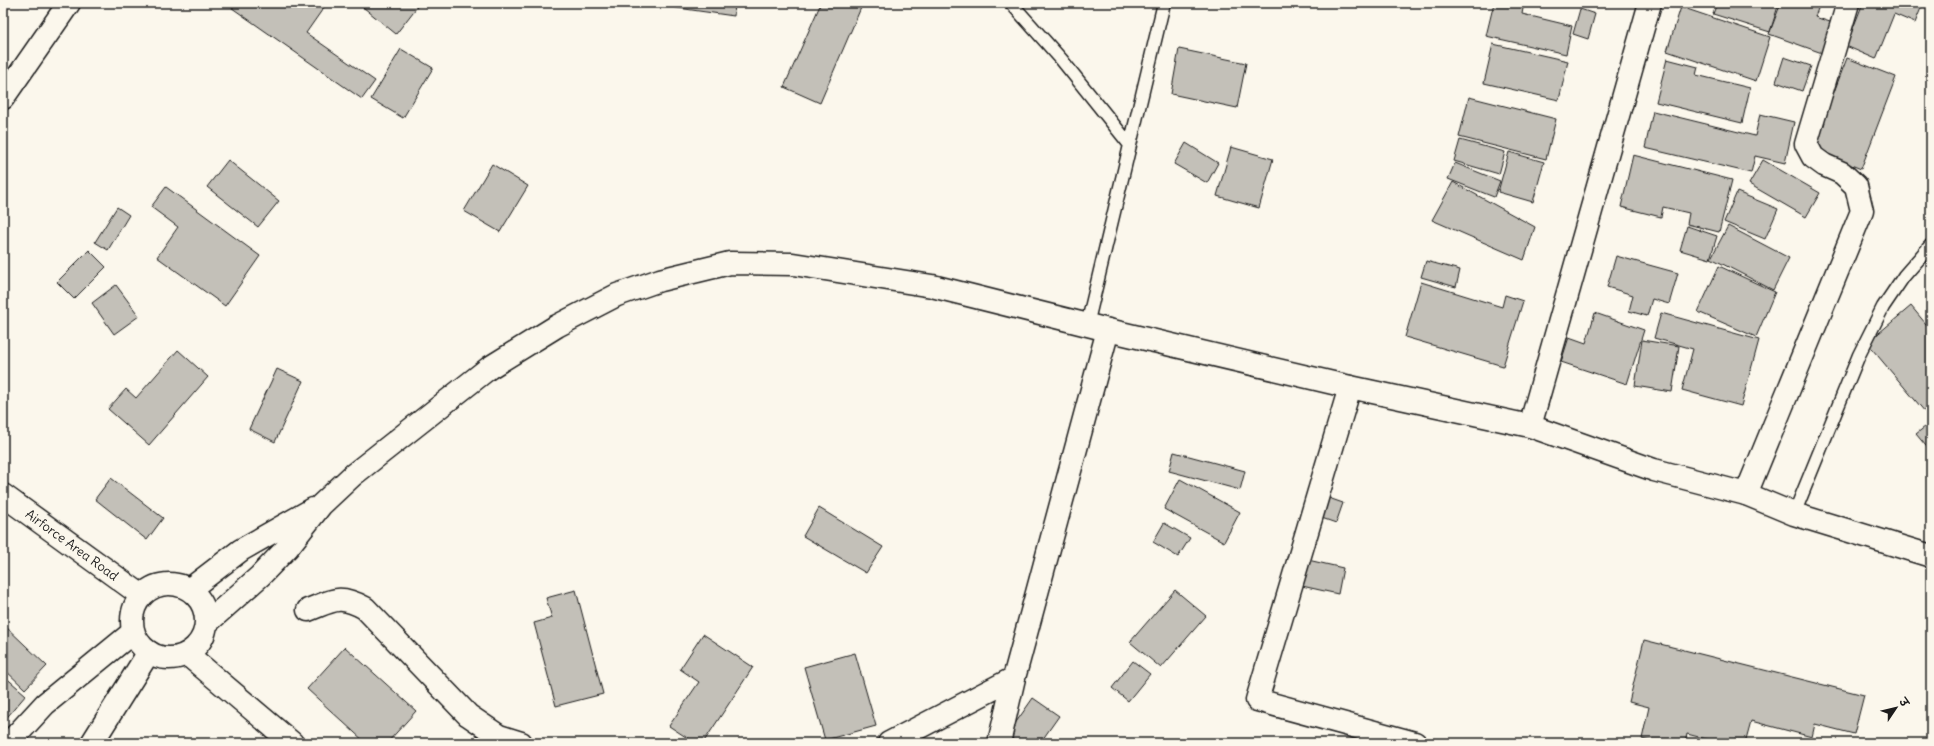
<svg xmlns="http://www.w3.org/2000/svg" width="1934" height="746" font-family="Delius,'Playpen Sans Deva',sans-serif">
	<style>
		.building { fill: #c3c0b8; stroke: #1c1c1c }
		.lines { fill: none; stroke-linecap: round; stroke-linejoin: round }
		.service-casing { stroke: #1c1c1c; stroke-width: 15 }
		.minor-casing { stroke: #1c1c1c; stroke-width: 25 }
		.tertiary-casing { stroke: #1c1c1c; stroke-width: 25 }
		.service { stroke: #fbf7ec; stroke-width: 12 }
		.minor { stroke: #fbf7ec; stroke-width: 22 }
		.tertiary { stroke: #fbf7ec; stroke-width: 22 }
		.labels { text-anchor: middle; dominant-baseline: central; stroke-width: 4; stroke-linejoin: round; paint-order: stroke }
		.street-label { font-size: 13px; fill: #1c1c1c; stroke: #fbf7ec }
	</style>
	<rect width="100%" height="100%" fill="#fbf7ec"/>
	<filter id="ink" filterUnits="userSpaceOnUse"><feTurbulence type="fractalNoise" baseFrequency=".025" numOctaves="2"/><feDisplacementMap in="SourceGraphic" scale="8" xChannelSelector="R" yChannelSelector="G"/><feConvolveMatrix kernelMatrix="1 2 1 2 8 2 1 2 1" color-interpolation-filters="sRGB"/></filter>
	<g filter="url(#ink)">
		<path class="building" d="M 225,3 L 327,3 L 306,33 L 375,81 L 362,99 Z
			M 358,3 L 420,3 L 396,34 Z
			M 665,3 L 735,3 L 734,16 L 664,6 Z
			M 821,3 L 863,3 L 820,103 L 784,87 Z
			M 1494,3 L 1524,3 L 1522,14 L 1572,26 L 1566,54 L 1486,36 Z
			M 1561,3 L 1581,3 L 1580,7 Z
			M 1717,3 L 1779,3 L 1770,32 L 1713,14 Z
			M 1781,3 L 1820,3 L 1815,17 L 1833,23 L 1822,53 L 1769,34 Z
			M 1863,3 L 1923,3 L 1915,23 L 1894,14 L 1876,59 L 1846,46 Z
			M 1681,7 L 1770,37 L 1756,81 L 1667,51 Z
			M 1580,9 L 1595,14 L 1588,39 L 1573,34 Z
			M 1493,44 L 1568,61 L 1559,100 L 1484,83 Z
			M 401,49 L 433,68 L 403,118 L 371,99 Z
			M 1179,49 L 1246,63 L 1237,108 L 1171,94 Z
			M 1784,57 L 1811,66 L 1802,91 L 1776,82 Z
			M 1847,58 L 1896,77 L 1861,169 L 1812,149 Z
			M 1667,59 L 1698,67 L 1696,75 L 1750,88 L 1742,123 L 1656,102 Z
			M 1469,97 L 1556,119 L 1546,159 L 1459,137 Z
			M 1653,111 L 1755,136 L 1760,114 L 1794,122 L 1785,163 L 1755,156 L 1751,173 L 1645,148 Z
			M 1460,140 L 1505,152 L 1499,174 L 1454,161 Z
			M 1186,143 L 1218,163 L 1207,183 L 1174,164 Z
			M 1231,147 L 1273,159 L 1259,208 L 1217,196 Z
			M 1509,152 L 1544,162 L 1533,202 L 1498,192 Z
			M 1633,155 L 1732,180 L 1719,232 L 1687,224 L 1689,213 L 1663,207 L 1661,217 L 1621,207 Z
			M 228,160 L 279,201 L 258,227 L 207,187 Z
			M 1763,160 L 1820,193 L 1806,217 L 1749,184 Z
			M 1455,163 L 1500,181 L 1494,197 L 1448,179 Z
			M 492,164 L 528,186 L 500,232 L 464,211 Z
			M 1453,182 L 1535,227 L 1524,260 L 1432,220 Z
			M 166,187 L 260,256 L 225,306 L 157,257 L 178,227 L 151,207 Z
			M 1737,192 L 1778,209 L 1765,239 L 1724,222 Z
			M 117,207 L 129,215 L 108,250 L 95,242 Z
			M 1687,226 L 1717,236 L 1710,259 L 1680,250 Z
			M 1728,226 L 1789,258 L 1773,290 L 1711,258 Z
			M 89,250 L 106,267 L 74,299 L 57,282 Z
			M 1616,256 L 1678,273 L 1669,304 L 1652,299 L 1647,316 L 1629,311 L 1633,295 L 1607,287 Z
			M 1426,261 L 1460,270 L 1456,287 L 1421,277 Z
			M 1719,266 L 1775,292 L 1756,337 L 1698,312 Z
			M 1421,282 L 1502,307 L 1505,295 L 1523,301 L 1503,366 L 1405,337 Z
			M 116,285 L 139,316 L 114,334 L 92,303 Z
			M 1911,306 L 1931,330 L 1931,419 L 1867,343 Z
			M 1595,313 L 1644,330 L 1627,384 L 1561,362 L 1569,337 L 1586,343 Z
			M 1661,313 L 1759,340 L 1741,406 L 1682,390 L 1693,349 L 1654,338 Z
			M 1642,340 L 1679,346 L 1672,392 L 1635,386 Z
			M 178,350 L 208,377 L 149,445 L 108,409 L 126,389 L 136,398 Z
			M 277,369 L 303,381 L 275,442 L 249,429 Z
			M 1931,422 L 1931,452 L 1916,434 Z
			M 1174,452 L 1245,471 L 1240,490 L 1169,471 Z
			M 111,478 L 163,518 L 147,540 L 95,499 Z
			M 1180,479 L 1240,512 L 1224,542 L 1164,509 Z
			M 1323,496 L 1343,503 L 1336,523 L 1316,516 Z
			M 819,508 L 883,547 L 866,573 L 803,536 Z
			M 1164,523 L 1190,538 L 1178,557 L 1153,542 Z
			M 1308,560 L 1343,568 L 1338,594 L 1302,586 Z
			M 576,590 L 603,694 L 556,706 L 534,623 L 552,618 L 546,598 Z
			M 1175,590 L 1206,616 L 1161,668 L 1130,642 Z
			M 3,624 L 47,666 L 25,689 L 3,668 Z
			M 703,634 L 753,667 L 703,743 L 695,743 L 669,726 L 699,682 L 680,669 Z
			M 1644,640 L 1864,695 L 1854,734 L 1815,724 L 1812,737 L 1751,721 L 1745,743 L 1722,743 L 1687,734 L 1685,743 L 1658,743 L 1642,739 L 1649,707 L 1629,702 Z
			M 345,647 L 416,711 L 387,743 L 366,743 L 307,689 Z
			M 855,653 L 876,726 L 825,740 L 804,667 Z
			M 1133,661 L 1150,674 L 1128,701 L 1112,688 Z
			M 3,675 L 26,695 L 3,722 Z
			M 1033,698 L 1059,716 L 1040,743 L 1018,743 L 1007,735 Z"/>
		<g class="lines">
			<defs>
				<path id="service" d="M 1011,3 L 1061,59 L 1130,145
					M 1087,325 L 1164,3
					M 1794,514 L 1859,355 L 1883,307 L 1904,276 L 1931,245"/>
				<path id="minor" d="M 1350,387 L 1257,700 L 1415,743
					M 1530,426 L 1650,3
					M 1746,494 L 1862,211 L 1856,186 L 1842,173 L 1824,165 L 1813,157 L 1806,144 L 1848,3
					M 308,610 C 334,600 339,594 365,608 L 468,715 L 499,736 L 521,743
					M 187,654 L 292,743
					M 9,743 L 45,704 L 133,632
					M 92,743 L 149,652
					M 889,743 L 1014,678
					M 999,743 L 1014,678 L 1108,330"/>
				<path id="tertiary" d="M 3,98 L 69,3
					M 3,495 L 141,595
					M132 621a37 37 0 1 1 74 0a37 37 0 1 1-74 0Z
					M 190,589 L 241,550 L 313,509
					M 207,623 L 260,576 L 288,547 L 321,505 L 353,475 L 489,368 L 557,326 L 617,295 L 660,280 L 730,263 L 793,264 L 932,286 L 1108,330 L 1350,387 L 1530,426 L 1654,470 L 1746,494 L 1794,514 L 1931,556"/>
			</defs>
			<use href="#service" class="service-casing"/>
			<use href="#minor" class="minor-casing"/>
			<use href="#tertiary" class="tertiary-casing"/>
			<use href="#service" class="service"/>
			<use href="#minor" class="minor"/>
			<use href="#tertiary" class="tertiary"/>
		</g>
	</g>
	<g class="labels">
		<g class="street-label">
			<text transform="translate(72 545) rotate(36)">Airforce Area Road</text>
		</g>
	</g>
	<rect width="1934" height="746" fill="none" stroke="#fbf7ec" stroke-width="16"/>
	<rect x="8" y="8" width="1918" height="730" fill="none" stroke="#1c1c1c" stroke-width="1.5" filter="url(#ink)"/>
	<g transform="translate(1896 708) rotate(55)" stroke="#fbf7ec" stroke-width="3" paint-order="stroke">
	<path d="M0-3L7 15L0 10L-7 15Z" fill="#1c1c1c"/>
	<text y="-6" font-size="11" font-weight="bold" text-anchor="middle" fill="#1c1c1c">उ</text>
	</g>
</svg>
